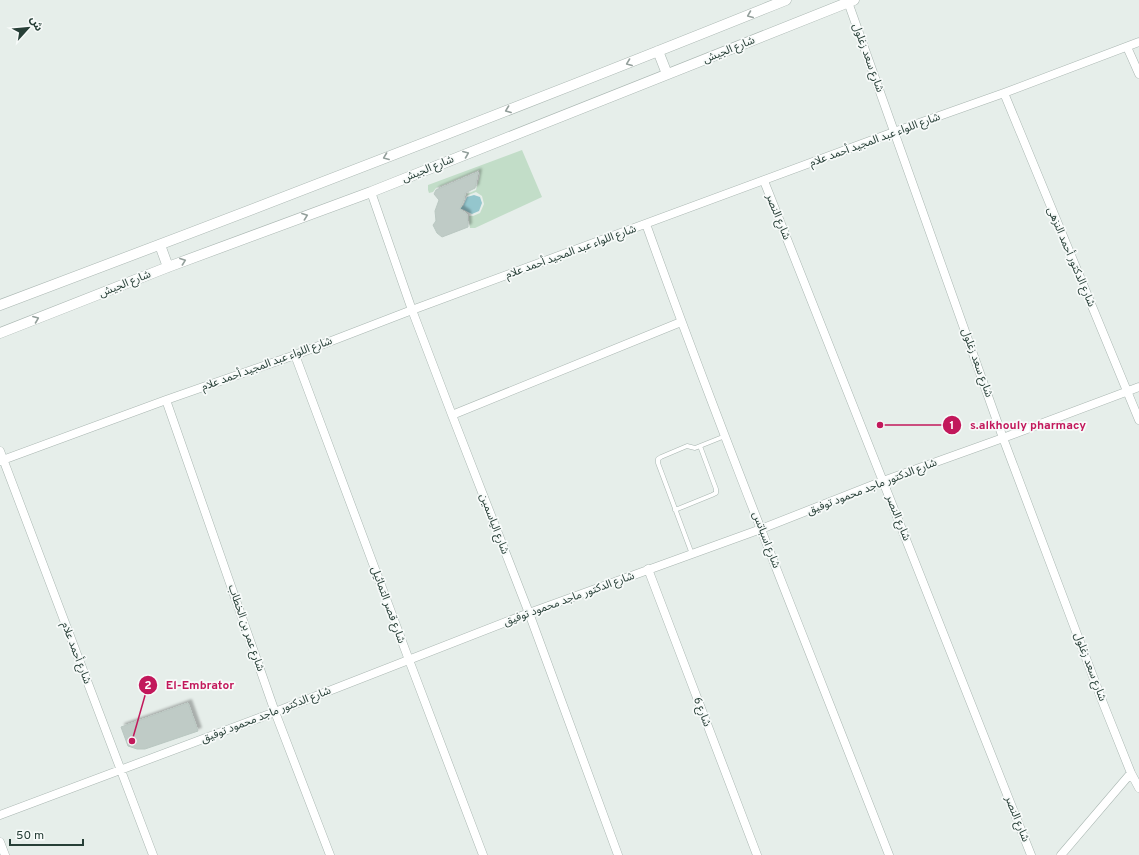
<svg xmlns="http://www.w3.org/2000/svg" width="1139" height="855" font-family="Overpass,'Noto Sans Arabic',sans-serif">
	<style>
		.green { fill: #c2ddc8 }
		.water { fill: #94c6cd }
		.building { fill: #bfcbc6; stroke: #b9c7c1; filter: url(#shadow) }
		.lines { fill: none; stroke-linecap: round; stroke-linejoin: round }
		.service-casing { stroke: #a9b6b1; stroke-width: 5 }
		.minor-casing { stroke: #a9b6b1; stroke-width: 9 }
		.tertiary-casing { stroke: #a9b6b1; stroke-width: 11 }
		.service { stroke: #fff; stroke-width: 4 }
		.minor { stroke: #fff; stroke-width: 8 }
		.tertiary { stroke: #fff; stroke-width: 10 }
		.oneway { stroke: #939f9b }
		.labels { text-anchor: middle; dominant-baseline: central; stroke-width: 3.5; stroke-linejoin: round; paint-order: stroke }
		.street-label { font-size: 11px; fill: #273f37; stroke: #f7faf9 }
		.leader { fill: none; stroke: #c2185b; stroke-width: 1.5 }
		.callout-dot { fill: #c2185b; stroke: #f7faf9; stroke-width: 1.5 }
		.mark-label { font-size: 12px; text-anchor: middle; font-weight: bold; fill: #fff }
		.callout-label { font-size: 12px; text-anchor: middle; font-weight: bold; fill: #c2185b; stroke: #f7faf9; stroke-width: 3.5; stroke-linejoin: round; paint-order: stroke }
	</style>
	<defs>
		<filter id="shadow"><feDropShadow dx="3.5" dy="-3.5" stdDeviation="1" flood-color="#0004"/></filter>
	</defs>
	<rect width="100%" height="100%" fill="#e6eeea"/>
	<path class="green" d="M 522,150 L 542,197 L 475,228 L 470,228 L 469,216 L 473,216 L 480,213 L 484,204 L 482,196 L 476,192 L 466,196 L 467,194 L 476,190 L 480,175 L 479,170 L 436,188 L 433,192 L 429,193 L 428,190 L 428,185 Z"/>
	<path class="water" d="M 474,195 L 480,197 L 482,203 L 479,211 L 472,214 L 462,209 L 459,212 L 459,208 L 463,206 L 467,197 Z"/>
	<path class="building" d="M 478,172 L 475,188 L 465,193 L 464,199 L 460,209 L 467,214 L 468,227 L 442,237 L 437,233 L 433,225 L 436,221 L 435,211 L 439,200 L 434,194 L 436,190 Z
		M 188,703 L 198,731 L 145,749 L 137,749 L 128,746 L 121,727 Z"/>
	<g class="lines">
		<defs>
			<path id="service" d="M 675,510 L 712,495 L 716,493 L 716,489 L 700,446
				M 692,554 L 658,463 L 658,459 L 661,457 L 687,446 L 695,448 L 725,436"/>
			<path id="minor" d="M 848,2 L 1003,438 L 1103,703 L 1131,773 L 1139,788
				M 1127,47 L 1139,74
				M 1004,93 L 1139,420
				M 764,181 L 1031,855
				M 371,192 L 412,310 L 452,415 L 529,613 L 618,855
				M 646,224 C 722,436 807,645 889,855
				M 295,355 L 409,660 L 483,855
				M 166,400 L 275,712 L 330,855
				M 452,415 L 681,322
				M 0,451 L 153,855
				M 0,461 L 166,400 L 295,355 L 412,310 L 894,132 L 1004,93 L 1139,42
				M 648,569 L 757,855
				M 0,815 L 275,712 L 529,613 L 761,529 L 883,481 L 1003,438 L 1139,387
				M 0,842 L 5,855
				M 1061,855 L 1131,773"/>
			<path id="tertiary" d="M 658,51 L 667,74
				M 160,245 L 168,267
				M 0,305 C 263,206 525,105 786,0
				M 0,333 L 168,267 L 371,192 L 854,0"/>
		</defs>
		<use href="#service" class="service-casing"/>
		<use href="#minor" class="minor-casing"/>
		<use href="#tertiary" class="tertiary-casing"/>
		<use href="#service" class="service"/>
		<use href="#minor" class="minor"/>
		<use href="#tertiary" class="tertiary"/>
	</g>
	<defs><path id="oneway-chevron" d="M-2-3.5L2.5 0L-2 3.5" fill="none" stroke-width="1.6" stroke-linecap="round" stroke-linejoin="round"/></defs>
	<g class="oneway">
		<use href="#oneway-chevron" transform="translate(750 15) rotate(158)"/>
		<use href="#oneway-chevron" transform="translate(629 63) rotate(159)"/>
		<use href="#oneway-chevron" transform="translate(508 110) rotate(159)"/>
		<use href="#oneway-chevron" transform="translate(466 154) rotate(-22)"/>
		<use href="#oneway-chevron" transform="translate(386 157) rotate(159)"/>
		<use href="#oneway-chevron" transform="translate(305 216) rotate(-20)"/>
		<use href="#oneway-chevron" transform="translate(183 261) rotate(-20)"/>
		<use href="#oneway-chevron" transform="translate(36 319) rotate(-22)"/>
	</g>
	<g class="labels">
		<g class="street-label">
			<text transform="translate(729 50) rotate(-22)">شارع الجيش</text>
			<text transform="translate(868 58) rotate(70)">شارع سعد زغلول</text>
			<text transform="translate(875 140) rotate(-20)">شارع اللواء عبد المجيد أحمد علام</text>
			<text transform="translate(428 169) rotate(-22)">شارع الجيش</text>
			<text transform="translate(778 217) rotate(68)">شارع النصر</text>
			<text transform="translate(571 252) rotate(-20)">شارع اللواء عبد المجيد أحمد علام</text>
			<text transform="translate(1071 257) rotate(67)">شارع الدكتور أحمد النزهى</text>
			<text transform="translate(125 284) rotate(-22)">شارع الجيش</text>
			<text transform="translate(977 363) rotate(70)">شارع سعد زغلول</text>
			<text transform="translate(267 364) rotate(-20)">شارع اللواء عبد المجيد أحمد علام</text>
			<text transform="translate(872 487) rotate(-21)">شارع الدكتور ماجد محمود توفيق</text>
			<text transform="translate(898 518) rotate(68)">شارع النصر</text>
			<text transform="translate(494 524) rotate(69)">شارع الياسمين</text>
			<text transform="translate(766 540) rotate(69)">شارع اسباتس</text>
			<text transform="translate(569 599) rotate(-20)">شارع الدكتور ماجد محمود توفيق</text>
			<text transform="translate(388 605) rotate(70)">شارع قصر التماثيل</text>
			<text transform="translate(246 628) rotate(71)">شارع عمر بن الخطاب</text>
			<text transform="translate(76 653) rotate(69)">شارع أحمد علام</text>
			<text transform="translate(1090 667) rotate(69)">شارع سعد زغلول</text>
			<text transform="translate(702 712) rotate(69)">شارع 6</text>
			<text transform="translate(266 715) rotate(-21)">شارع الدكتور ماجد محمود توفيق</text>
			<text transform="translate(1017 819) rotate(68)">شارع النصر</text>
		</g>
	</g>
	<path class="leader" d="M880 425L952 425M132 741L148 685"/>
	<g class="callout-dot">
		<circle cx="880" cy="425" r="4"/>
		<circle cx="132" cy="741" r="4"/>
		<circle cx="952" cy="425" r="10"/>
		<circle cx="148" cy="685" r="10"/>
	</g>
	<g class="mark-label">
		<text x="952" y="429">1</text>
		<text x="148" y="689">2</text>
	</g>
	<g class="callout-label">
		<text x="1028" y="429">s.alkhouly pharmacy</text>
		<text x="200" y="689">El-Embrator</text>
	</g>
	<g transform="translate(28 28) rotate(63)" stroke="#f7faf9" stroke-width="3" paint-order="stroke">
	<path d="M0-3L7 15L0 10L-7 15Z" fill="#273f37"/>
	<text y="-6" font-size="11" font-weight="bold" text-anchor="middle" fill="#273f37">ش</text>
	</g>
	<path d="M10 839v6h73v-6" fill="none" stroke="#273f37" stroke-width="2"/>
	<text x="16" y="839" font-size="12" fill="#273f37" stroke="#f7faf9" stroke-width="3" paint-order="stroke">50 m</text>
</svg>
